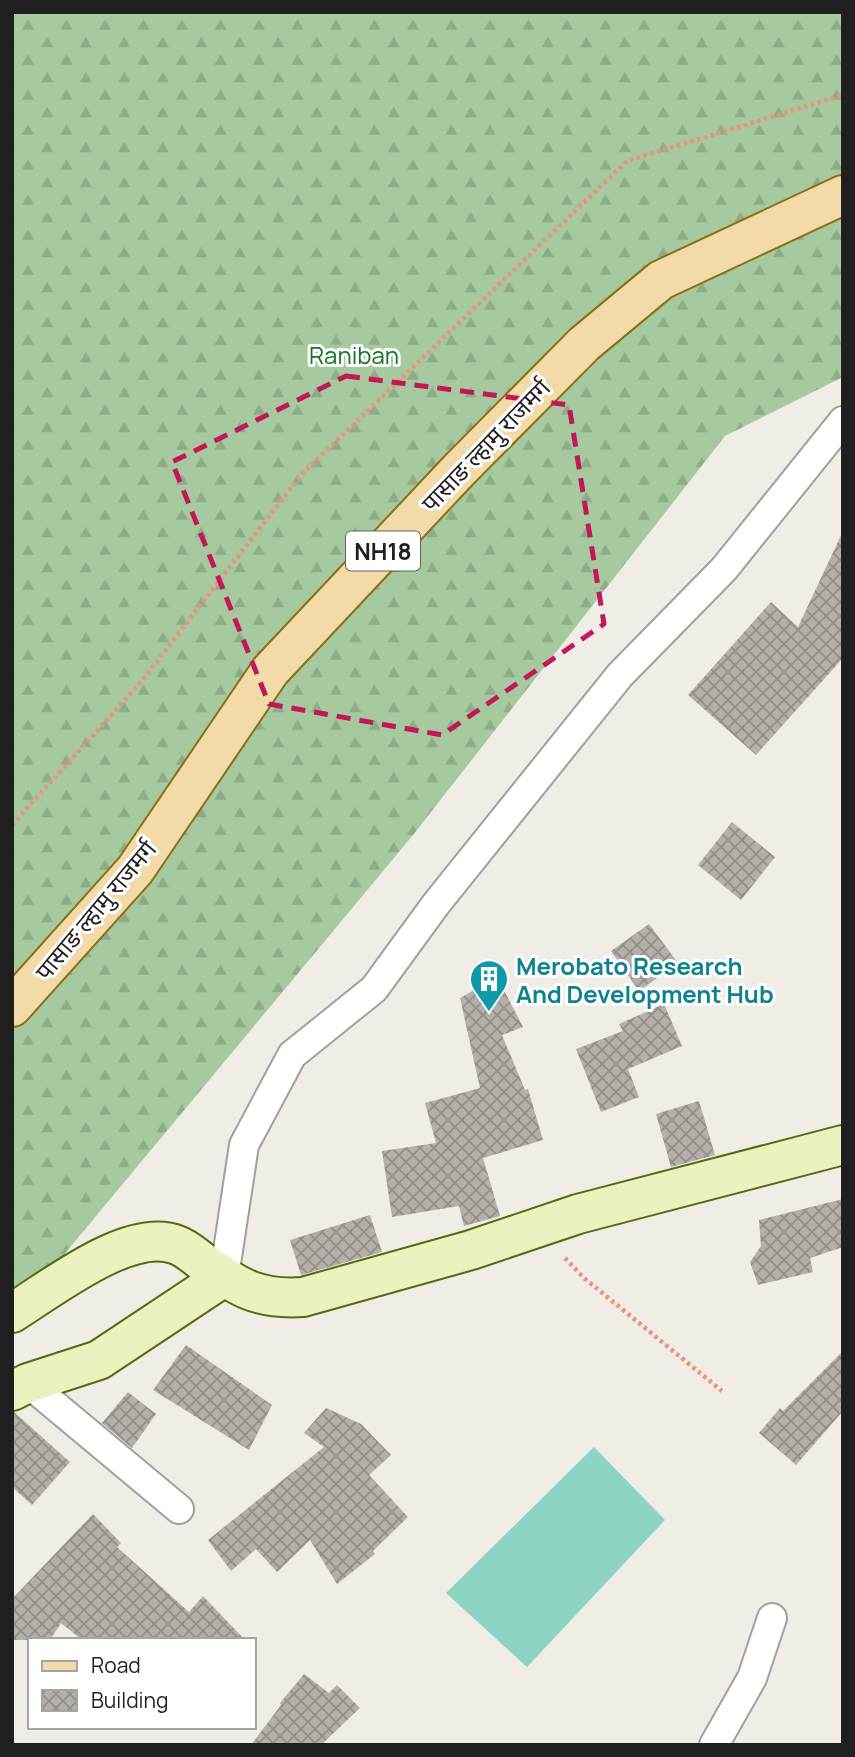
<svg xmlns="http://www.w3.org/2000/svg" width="855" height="1757" font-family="Manrope,'Noto Sans Devanagari',sans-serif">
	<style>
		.forest { fill: url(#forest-firs) }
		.pitch { fill: #8dd5c2 }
		.building { fill: url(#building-cross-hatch) }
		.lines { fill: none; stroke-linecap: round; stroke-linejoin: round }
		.street-casing { stroke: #a0a0a0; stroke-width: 32 }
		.secondary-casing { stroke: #566b11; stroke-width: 42 }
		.primary-casing { stroke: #897011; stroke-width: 42 }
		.path { stroke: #ea947b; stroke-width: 4.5; stroke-dasharray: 3.5 3.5; stroke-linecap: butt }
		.street { stroke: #fff; stroke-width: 28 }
		.secondary { stroke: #eaf3c0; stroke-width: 38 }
		.primary { stroke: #f2dba8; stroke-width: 38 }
		.marked { fill: none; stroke: #c2185b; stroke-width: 5; stroke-dasharray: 14 9; stroke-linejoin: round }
		.labels { text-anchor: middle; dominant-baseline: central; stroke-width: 6; stroke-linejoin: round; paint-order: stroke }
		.shield { fill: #fff; stroke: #626262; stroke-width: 2 }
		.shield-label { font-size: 23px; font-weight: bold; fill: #1f1f1f }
		.park-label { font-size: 24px; fill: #18722a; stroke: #fff }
		.street-label { font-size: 24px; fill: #1f1f1f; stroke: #fff }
		.culture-label { font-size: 24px; font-weight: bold; fill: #0d838f; stroke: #fff; text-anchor: start }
	</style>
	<defs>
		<pattern id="forest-firs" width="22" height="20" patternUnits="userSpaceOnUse" patternTransform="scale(1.75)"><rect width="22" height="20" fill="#a7c9a0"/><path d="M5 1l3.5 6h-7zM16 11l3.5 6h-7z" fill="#8fac89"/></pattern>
		<pattern id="building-cross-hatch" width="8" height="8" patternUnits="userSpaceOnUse" patternTransform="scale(1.75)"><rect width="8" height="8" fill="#b4afa9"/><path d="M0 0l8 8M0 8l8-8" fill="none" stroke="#928e89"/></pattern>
	</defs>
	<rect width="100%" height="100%" fill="#efede6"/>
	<path class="forest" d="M 12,12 L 843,12 L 843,377 L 725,436 L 413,835 L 12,1317 Z"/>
	<path class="pitch" d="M 594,1447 L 665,1520 L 527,1667 L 446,1593 Z"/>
	<path class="building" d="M 843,531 L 843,658 L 756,755 L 688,695 L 771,602 L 798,627 Z
		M 732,822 L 775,857 L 741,900 L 698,865 Z
		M 649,924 L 678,963 L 639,991 L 611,951 Z
		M 497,977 L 523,1027 L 502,1035 L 525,1090 L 528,1089 L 543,1140 L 483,1158 L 500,1216 L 464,1226 L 459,1206 L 392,1217 L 382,1151 L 436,1143 L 425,1103 L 480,1088 L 460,998 Z
		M 664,1004 L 682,1046 L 628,1069 L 639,1097 L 601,1112 L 576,1049 L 623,1031 L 619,1024 Z
		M 699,1101 L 715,1155 L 671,1167 L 656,1114 Z
		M 843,1199 L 843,1247 L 810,1258 L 813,1272 L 758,1285 L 750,1262 L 761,1246 L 759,1220 Z
		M 370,1215 L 382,1252 L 301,1275 L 290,1240 Z
		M 186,1345 L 272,1405 L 249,1450 L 153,1390 Z
		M 843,1351 L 843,1411 L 796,1465 L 759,1433 L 780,1408 L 783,1411 Z
		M 128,1392 L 156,1414 L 132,1448 L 102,1423 Z
		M 326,1408 L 361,1424 L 391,1455 L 369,1475 L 408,1517 L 373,1551 L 375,1554 L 337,1584 L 310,1540 L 277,1572 L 256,1549 L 231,1571 L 208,1540 L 324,1447 L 304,1433 Z
		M 14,1412 L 70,1462 L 32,1505 L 12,1487 L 12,1413 Z
		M 93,1514 L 121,1543 L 117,1547 L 189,1612 L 203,1596 L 245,1640 L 82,1640 L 61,1623 L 50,1640 L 12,1640 L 12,1599 Z
		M 304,1674 L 329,1693 L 337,1685 L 360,1708 L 321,1745 L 251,1745 L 281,1705 L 280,1703 Z"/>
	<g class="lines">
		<defs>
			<path id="street" d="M 224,1277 L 244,1145 L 292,1055 L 374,989 L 436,904 L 620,675 L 724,569 L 843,421
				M 28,1383 L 179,1509
				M 714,1745 L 752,1678 L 772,1618"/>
			<path id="secondary" d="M 12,1313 C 51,1289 130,1226 177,1245 C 186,1248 196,1257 204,1263 C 239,1288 259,1300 303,1297 L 471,1250 L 578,1214 L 843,1145
				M 12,1391 L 28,1383 L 99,1360 L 224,1277"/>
			<path id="primary" d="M 12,1007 L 135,870 L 270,671 L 459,470 L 584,344 L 661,280 L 843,195"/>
		</defs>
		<use href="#street" class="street-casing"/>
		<use href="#secondary" class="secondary-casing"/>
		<use href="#primary" class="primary-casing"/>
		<path class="path" d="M 12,825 L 141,682 L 301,475 L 627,161 L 843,95
			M 565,1258 L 584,1278 L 722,1391"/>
		<use href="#street" class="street"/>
		<use href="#secondary" class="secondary"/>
		<use href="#primary" class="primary"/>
	</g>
	<path class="marked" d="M 346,376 L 569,405 L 604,624 L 442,735 L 269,704 L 172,462 Z"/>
	<defs>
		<symbol id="building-pin" viewBox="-11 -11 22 30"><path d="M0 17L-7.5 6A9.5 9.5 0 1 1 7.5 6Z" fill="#0f9aa8" stroke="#fff"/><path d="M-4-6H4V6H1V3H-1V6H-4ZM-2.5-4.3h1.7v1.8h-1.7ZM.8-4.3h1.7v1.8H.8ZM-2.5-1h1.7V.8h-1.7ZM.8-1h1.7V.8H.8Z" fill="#fff"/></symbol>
	</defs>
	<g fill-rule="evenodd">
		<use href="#building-pin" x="467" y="957" width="44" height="60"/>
	</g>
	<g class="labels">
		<rect class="shield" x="346" y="531.5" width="74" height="39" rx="5"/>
		<g class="shield-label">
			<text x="383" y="551">NH18</text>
		</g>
		<g class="park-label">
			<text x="354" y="354">Raniban</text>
		</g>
		<g class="street-label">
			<text transform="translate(485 445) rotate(-46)">पासाङ ल्हामु राजमर्ग</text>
			<text transform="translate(95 910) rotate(-50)">पासाङ ल्हामु राजमर्ग</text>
		</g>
		<g class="culture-label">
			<text x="516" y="965">Merobato Research<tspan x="516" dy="28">And Development Hub</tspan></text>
		</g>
	</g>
	<rect width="855" height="1757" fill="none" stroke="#1f1f1f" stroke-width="28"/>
	<rect x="28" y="1638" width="228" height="91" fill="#ffffff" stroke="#a5a5a5" stroke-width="2"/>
	<rect x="42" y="1661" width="35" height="10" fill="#f2dba8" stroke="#a5a5a5" stroke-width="2"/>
	<text x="91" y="1673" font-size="21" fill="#1f1f1f">Road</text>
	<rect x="42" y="1690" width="35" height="21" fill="url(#building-cross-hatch)" stroke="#a5a5a5" stroke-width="2"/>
	<text x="91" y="1708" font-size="21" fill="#1f1f1f">Building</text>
</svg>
